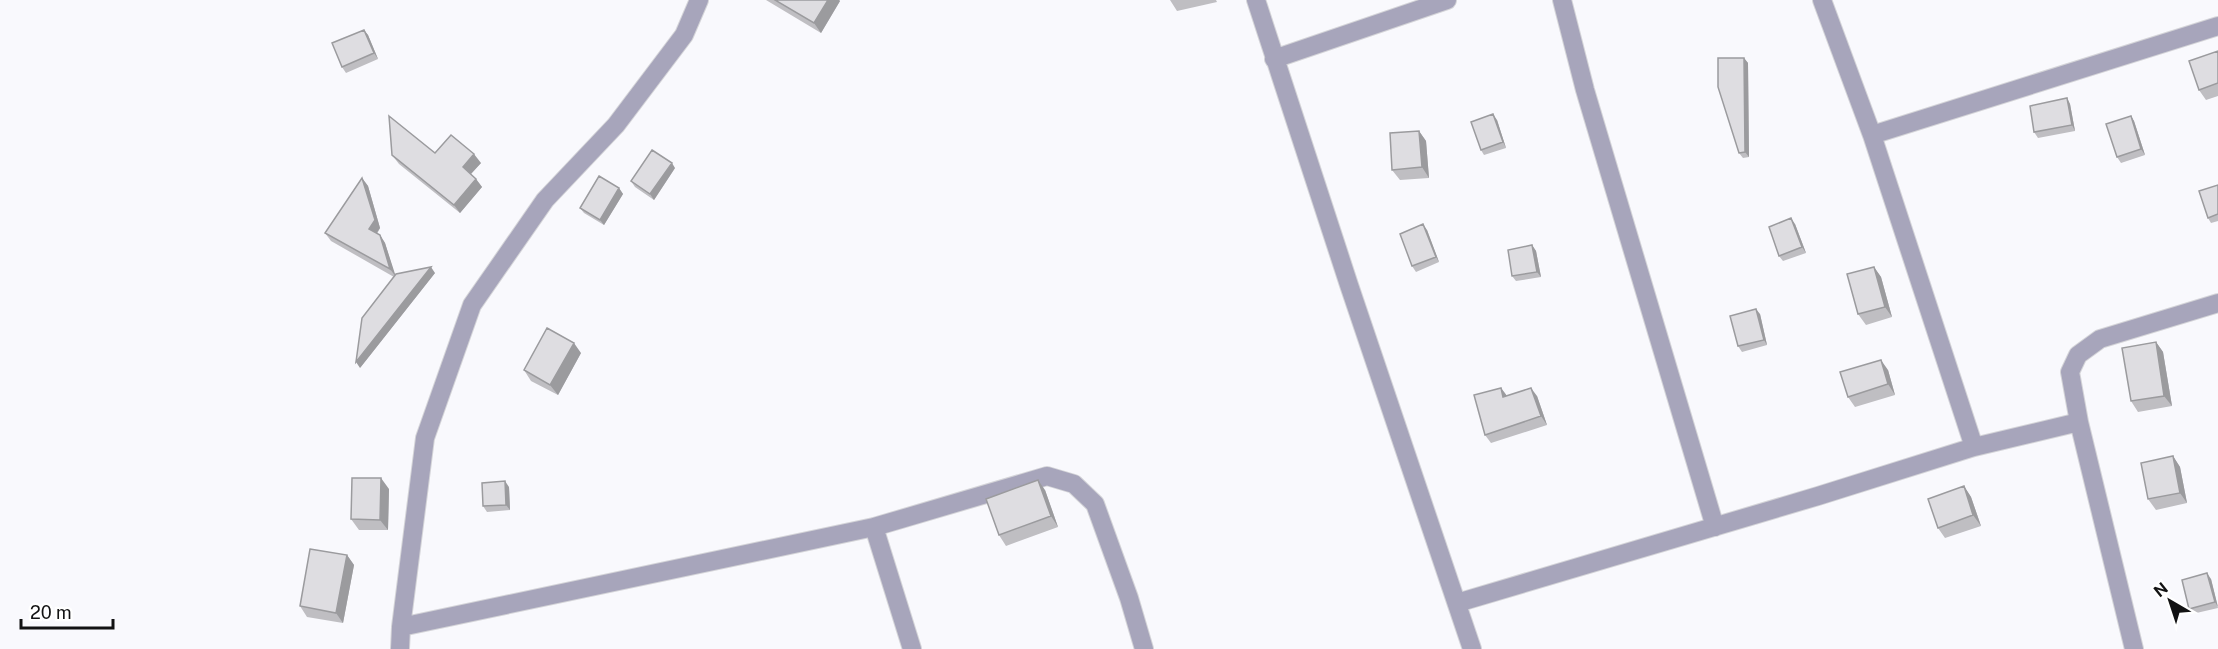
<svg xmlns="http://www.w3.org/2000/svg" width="2218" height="649" font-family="'Public Sans',sans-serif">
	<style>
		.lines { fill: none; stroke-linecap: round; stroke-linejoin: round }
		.minor-casing { stroke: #d4d4d8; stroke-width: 20 }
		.minor { stroke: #a7a5bb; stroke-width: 18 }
		.wall { fill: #bfbec2 }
		.shaded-wall { fill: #9b9b9e }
		.building { fill: #dedde1; stroke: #9b9b9e; stroke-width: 1.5 }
	</style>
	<rect width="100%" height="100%" fill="#f9f9fd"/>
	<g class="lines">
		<defs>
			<path id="minor" d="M 1256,0 L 1349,285 L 1472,649
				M 1562,0 L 1585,90 L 1715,527
				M 1822,0 L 1872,135 L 1974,447
				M 1274,59 L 1447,0
				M 1872,135 L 2218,26
				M 874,527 L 912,649
				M 1457,603 L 1818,496 L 1974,447 L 2079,422
				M 401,627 L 874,527 L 1047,476 L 1074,484 L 1095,504 L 1129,598 L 1144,649
				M 400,649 L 401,627 L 425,438 L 472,305 L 545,200 L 616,125 L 684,35 L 699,0
				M 2134,649 L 2079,422 L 2070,372 L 2078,355 L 2100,339 L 2218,303"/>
		</defs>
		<use href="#minor" class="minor-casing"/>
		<use href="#minor" class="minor"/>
	</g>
	<path class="wall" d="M 766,0 L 839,0 L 840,1 L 821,33 Z
		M 1170,0 L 1216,0 L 1217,2 L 1177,11 Z
		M 364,30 L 368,35 L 378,59 L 346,73 L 342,67 Z
		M 2218,51 L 2218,96 L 2206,100 L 2199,90 Z
		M 1744,58 L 1748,63 L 1749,157 L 1743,158 L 1739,153 Z
		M 2067,98 L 2070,104 L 2075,131 L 2038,138 L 2034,132 Z
		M 2131,116 L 2134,121 L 2145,155 L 2121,163 L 2117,157 Z
		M 1497,120 L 1506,148 L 1484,155 L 1481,150 Z
		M 1419,131 L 1426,141 L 1429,178 L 1400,180 L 1392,170 Z
		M 435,153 L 481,163 L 471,174 L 476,179 L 482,187 L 460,213 L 399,164 L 392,155 Z
		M 675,168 L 654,200 L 635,187 L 631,181 Z
		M 362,178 L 368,186 L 380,228 L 377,234 L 380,235 L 385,243 L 395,276 L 435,273 L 360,368 L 394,277 L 331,241 L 325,233 Z
		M 2218,185 L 2218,221 L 2211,223 L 2208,218 Z
		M 619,188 L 623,194 L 604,225 L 584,213 L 580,208 Z
		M 1795,224 L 1806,253 L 1783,261 L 1779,256 Z
		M 1427,230 L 1439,262 L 1416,272 L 1412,266 Z
		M 1532,245 L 1536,251 L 1541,277 L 1516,281 L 1512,276 Z
		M 1874,267 L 1881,277 L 1892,317 L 1866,325 L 1858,314 Z
		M 1760,314 L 1767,345 L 1742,352 L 1738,346 Z
		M 2156,342 L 2163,352 L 2172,406 L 2138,412 L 2131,401 Z
		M 581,353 L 558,395 L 531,381 L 524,370 Z
		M 1888,370 L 1895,395 L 1855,407 L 1848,397 Z
		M 1501,388 L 1507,396 L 1537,396 L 1547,425 L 1491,443 L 1485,435 Z
		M 2173,456 L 2180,467 L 2187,503 L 2156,510 L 2148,499 Z
		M 1964,486 L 1971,497 L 1981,526 L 1945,538 L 1938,528 Z
		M 509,487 L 510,510 L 487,512 L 483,506 Z
		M 389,489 L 388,530 L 359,530 L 351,519 Z
		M 1045,490 L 1058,527 L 1006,546 L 999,535 Z
		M 347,555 L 354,565 L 343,623 L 307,617 L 300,606 Z
		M 2211,579 L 2218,608 L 2192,614 L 2189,609 Z"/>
	<path class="shaded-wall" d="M 828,0 L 839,0 L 840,1 L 821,33 L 814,23 Z
		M 364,30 L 368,35 L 378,59 L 374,53 Z
		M 1744,58 L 1748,63 L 1749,157 L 1745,152 Z
		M 2067,98 L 2070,104 L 2075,131 L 2072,125 Z
		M 1493,114 L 1497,120 L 1506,148 L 1503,142 Z
		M 2131,116 L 2134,121 L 2145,155 L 2141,149 Z
		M 1419,131 L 1426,141 L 1429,178 L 1422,167 Z
		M 474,154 L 481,163 L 469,176 L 463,167 Z
		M 672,163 L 675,168 L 654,200 L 650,194 Z
		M 362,178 L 368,186 L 380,228 L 374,237 L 369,229 Z
		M 476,179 L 482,187 L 460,213 L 454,205 Z
		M 619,188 L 623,194 L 604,225 L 600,220 Z
		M 1791,218 L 1795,224 L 1806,253 L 1802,247 Z
		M 1423,224 L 1427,230 L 1439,262 L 1436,257 Z
		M 380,235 L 385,243 L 396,277 L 390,269 Z
		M 1532,245 L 1536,251 L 1541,277 L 1537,272 Z
		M 431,267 L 435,273 L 360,368 L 356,362 Z
		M 1874,267 L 1881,277 L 1892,317 L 1885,307 Z
		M 1756,309 L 1760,314 L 1767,345 L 1764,340 Z
		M 2156,342 L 2163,352 L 2172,406 L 2164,396 Z
		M 574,343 L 581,353 L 558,395 L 550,385 Z
		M 1881,360 L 1888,370 L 1895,395 L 1888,384 Z
		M 1501,388 L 1507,396 L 1503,397 Z
		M 1531,388 L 1537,396 L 1547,425 L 1541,416 Z
		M 2173,456 L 2180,467 L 2187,503 L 2180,493 Z
		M 381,478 L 389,489 L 388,530 L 380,520 Z
		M 1038,480 L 1045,490 L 1058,527 L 1051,516 Z
		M 505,481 L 509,487 L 510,510 L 506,505 Z
		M 1964,486 L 1971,497 L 1981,526 L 1973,515 Z
		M 347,555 L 354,565 L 343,623 L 336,613 Z
		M 2207,573 L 2211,579 L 2218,607 L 2215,602 Z"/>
	<path class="building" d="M 775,0 L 828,0 L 814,23 Z
		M 364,30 L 374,53 L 342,67 L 332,43 Z
		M 2218,51 L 2218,83 L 2199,90 L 2189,61 Z
		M 1718,58 L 1744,58 L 1745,152 L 1739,153 L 1718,87 Z
		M 2067,98 L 2072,125 L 2034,132 L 2030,106 Z
		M 1493,114 L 1503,142 L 1481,150 L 1471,122 Z
		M 389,116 L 435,153 L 451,135 L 474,154 L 463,167 L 476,179 L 454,205 L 392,155 Z
		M 2131,116 L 2141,149 L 2117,157 L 2106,124 Z
		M 1419,131 L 1422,167 L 1392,170 L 1390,133 Z
		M 652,150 L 672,163 L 650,194 L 631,181 Z
		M 599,176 L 619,188 L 600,220 L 580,208 Z
		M 362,178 L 375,220 L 369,229 L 380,235 L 390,269 L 325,233 Z
		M 2218,185 L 2218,214 L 2208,218 L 2199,191 Z
		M 1791,218 L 1802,247 L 1779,256 L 1769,227 Z
		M 1423,224 L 1436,257 L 1412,266 L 1400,234 Z
		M 1532,245 L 1537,272 L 1512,276 L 1508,250 Z
		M 431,267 L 356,362 L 362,318 L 396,274 Z
		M 1874,267 L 1885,307 L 1858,314 L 1847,274 Z
		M 1756,309 L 1764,340 L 1738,346 L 1730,316 Z
		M 547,328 L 574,343 L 550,385 L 524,370 Z
		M 2156,342 L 2164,396 L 2131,401 L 2122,348 Z
		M 1881,360 L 1888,384 L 1848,397 L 1840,372 Z
		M 1501,388 L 1503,397 L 1531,388 L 1541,416 L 1485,435 L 1474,395 Z
		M 2173,456 L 2180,493 L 2148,499 L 2141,463 Z
		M 352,478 L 381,478 L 380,520 L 351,519 Z
		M 1038,480 L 1051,516 L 999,535 L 986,499 Z
		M 505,481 L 506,505 L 483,506 L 482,483 Z
		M 1964,486 L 1973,515 L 1938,528 L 1928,499 Z
		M 310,549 L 347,555 L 336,613 L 300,606 Z
		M 2207,573 L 2215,602 L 2189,609 L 2182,580 Z"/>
	<g transform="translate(2170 601) rotate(321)" stroke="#ffffff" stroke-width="4.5" paint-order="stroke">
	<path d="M0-4.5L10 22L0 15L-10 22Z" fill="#121213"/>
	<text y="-9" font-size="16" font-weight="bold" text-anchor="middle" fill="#121213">N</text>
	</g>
	<path d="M21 619v9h92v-9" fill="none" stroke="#121213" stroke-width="3"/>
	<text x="30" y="619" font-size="18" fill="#121213" stroke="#ffffff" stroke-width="4.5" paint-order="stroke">20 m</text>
</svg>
